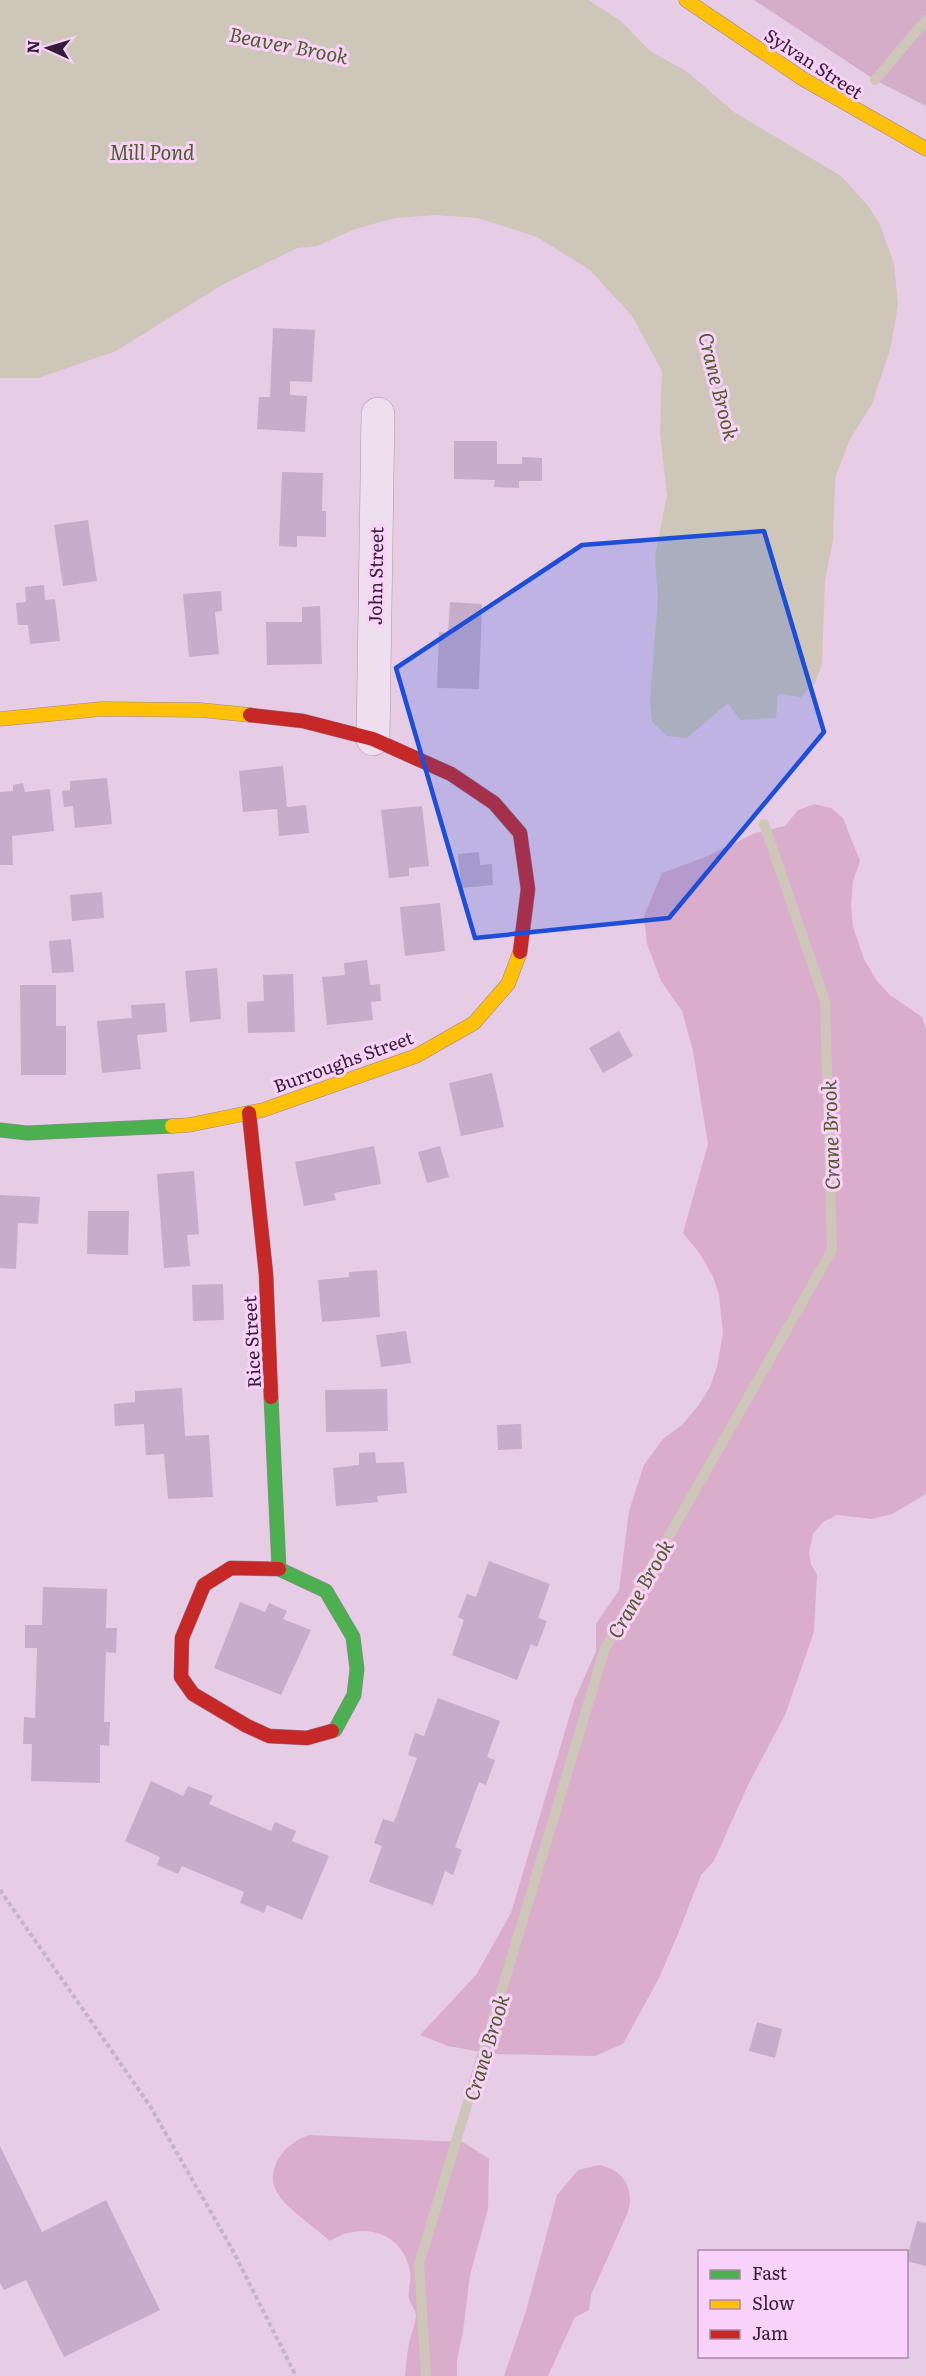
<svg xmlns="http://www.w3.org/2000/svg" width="926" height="2376" font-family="Literata,serif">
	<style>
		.green { fill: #dbadcc }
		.cemetery { fill: #d4adc8 }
		.water { fill: #cec6b8 }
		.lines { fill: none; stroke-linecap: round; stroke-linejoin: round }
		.stream { stroke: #cec6b8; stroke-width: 10 }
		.building { fill: #c6adca }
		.street-casing { stroke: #aa96ab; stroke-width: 34 }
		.fast-casing { stroke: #99859b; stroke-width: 15 }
		.slow-casing { stroke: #99859b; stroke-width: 15 }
		.jam-casing { stroke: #99859b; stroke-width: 15 }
		.path { stroke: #c5b5c7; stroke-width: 4; stroke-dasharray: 4.5 3; stroke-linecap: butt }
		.street { stroke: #eedeee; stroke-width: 33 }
		.fast { stroke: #4caf50; stroke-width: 14 }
		.slow { stroke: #ffc107; stroke-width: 14 }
		.jam { stroke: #c62828; stroke-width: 14 }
		.marked { fill: #1d4ed8; fill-opacity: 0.2; stroke: #1d4ed8; stroke-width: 4.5; stroke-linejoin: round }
		.labels { text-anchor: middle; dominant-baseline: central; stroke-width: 6; stroke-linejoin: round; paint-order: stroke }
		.street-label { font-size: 18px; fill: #351c3b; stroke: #f8d2f8 }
		.water-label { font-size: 20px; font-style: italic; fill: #505c2a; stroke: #f8d2f8 }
	</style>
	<rect width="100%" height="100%" fill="#e7cce6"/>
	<path class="green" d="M 815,804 L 831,808 L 843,818 L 860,861 L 853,881 L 851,906 L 853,927 L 864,959 L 877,981 L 890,995 L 922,1017 L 926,1029 L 926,1494 L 892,1514 L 872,1519 L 837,1515 L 823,1522 L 813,1534 L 809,1554 L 811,1564 L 817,1575 L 814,1632 L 785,1715 L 748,1785 L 714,1861 L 701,1875 L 678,1934 L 659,1978 L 623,2044 L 595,2056 L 492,2054 L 448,2046 L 420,2035 L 476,1975 L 511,1913 L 574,1701 L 596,1651 L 596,1624 L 619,1590 L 629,1511 L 644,1465 L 663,1439 L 682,1425 L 698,1406 L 710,1387 L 717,1367 L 723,1333 L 719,1295 L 713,1277 L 700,1254 L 683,1233 L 708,1144 L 693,1051 L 682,1011 L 661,981 L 647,944 L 644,916 L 662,873 L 703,858 L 755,833 L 785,826 L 798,810 Z
		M 309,2135 L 463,2142 L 489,2159 L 488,2209 L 470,2275 L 463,2332 L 457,2360 L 457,2376 L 405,2376 C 406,2365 407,2354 409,2343 C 411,2335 415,2325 416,2316 C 416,2310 411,2305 409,2299 C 407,2290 413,2278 409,2267 C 400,2230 359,2222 330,2241 C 317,2229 290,2211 280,2197 C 261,2172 284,2143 309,2135 Z
		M 599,2165 C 623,2169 635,2189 628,2212 L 591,2295 L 589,2310 L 575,2317 L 548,2376 L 504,2376 L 526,2311 L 557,2195 L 578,2170 Z"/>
	<path class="cemetery" d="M 754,0 L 926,0 L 926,106 L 875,80 Z"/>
	<path class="water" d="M 0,0 L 588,0 L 621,21 L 650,51 L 686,71 L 734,112 L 841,176 L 869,207 L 880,225 L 894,264 L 898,305 L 891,346 L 872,404 L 850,439 L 835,478 L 833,540 L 825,580 L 822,664 L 815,683 L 801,697 L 778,694 L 776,718 L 740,720 L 728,703 L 687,738 L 667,736 L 652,722 L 650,702 L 658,598 L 655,556 L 667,495 L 660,433 L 662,371 L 632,316 L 590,270 L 537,237 L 478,218 L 436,215 L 395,218 L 355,229 L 317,246 L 297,248 L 222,285 L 116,351 L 38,378 L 0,378 Z"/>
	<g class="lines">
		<path class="stream" d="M 875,80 L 926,20
			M 426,2376 L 419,2264 L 605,1648 L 832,1250 L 825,1001 L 764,824"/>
	</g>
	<path class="building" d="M 273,328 L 315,330 L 312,382 L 290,381 L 290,395 L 307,396 L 305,432 L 257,429 L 259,397 L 270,397 Z
		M 454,441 L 497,441 L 497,464 L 522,464 L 522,457 L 542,458 L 542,481 L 519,481 L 519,488 L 494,487 L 495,480 L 454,479 Z
		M 282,472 L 323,473 L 322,511 L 326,511 L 326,537 L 297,536 L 297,547 L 279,546 Z
		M 88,520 L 97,581 L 63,586 L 54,525 Z
		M 44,585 L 45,600 L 55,599 L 60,641 L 30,644 L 28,625 L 18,625 L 16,603 L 26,602 L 25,587 Z
		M 221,591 L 222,611 L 215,612 L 219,654 L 189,657 L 183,594 Z
		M 450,602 L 482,604 L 479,689 L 437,688 L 439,632 L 448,633 Z
		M 320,606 L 322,664 L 267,665 L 266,622 L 302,622 L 302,607 Z
		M 283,766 L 287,807 L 306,805 L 309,833 L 279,836 L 277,809 L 243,812 L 239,771 Z
		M 107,778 L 112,824 L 75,828 L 73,806 L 64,807 L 62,791 L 70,790 L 70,781 Z
		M 23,783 L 25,792 L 50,789 L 54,831 L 12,836 L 13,865 L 0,865 L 0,792 L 13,791 L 13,785 Z
		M 422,806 L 429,866 L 409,868 L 409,876 L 389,878 L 381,810 Z
		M 479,852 L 480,865 L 492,864 L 493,885 L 461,888 L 458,854 Z
		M 102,892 L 104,918 L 72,921 L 70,895 Z
		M 440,903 L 445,951 L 405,956 L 400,907 Z
		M 71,939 L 74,972 L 52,973 L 49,941 Z
		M 367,960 L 370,985 L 380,984 L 381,1001 L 371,1002 L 373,1020 L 327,1025 L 322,977 L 345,975 L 344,963 Z
		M 217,968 L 221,1019 L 190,1022 L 185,971 Z
		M 293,974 L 295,1032 L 248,1033 L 247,1002 L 264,1001 L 263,975 Z
		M 20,985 L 56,985 L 56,1026 L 66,1026 L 66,1075 L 21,1075 Z
		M 165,1003 L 167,1032 L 137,1035 L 141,1069 L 102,1073 L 97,1021 L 132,1018 L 131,1005 Z
		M 619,1031 L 633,1056 L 603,1073 L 589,1048 Z
		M 492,1073 L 504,1127 L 461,1136 L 449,1083 Z
		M 374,1146 L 381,1184 L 334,1193 L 336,1200 L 304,1206 L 295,1162 Z
		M 440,1146 L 449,1177 L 427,1183 L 418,1152 Z
		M 194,1171 L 199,1234 L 187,1235 L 190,1266 L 164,1268 L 157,1174 Z
		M 0,1195 L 40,1197 L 38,1224 L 18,1223 L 16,1269 L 0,1268 Z
		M 88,1211 L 129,1211 L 128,1255 L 87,1254 Z
		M 377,1270 L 380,1317 L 322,1322 L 318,1280 L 349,1277 L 349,1272 Z
		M 223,1284 L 224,1320 L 193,1321 L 192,1285 Z
		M 406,1331 L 411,1363 L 381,1367 L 376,1335 Z
		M 182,1388 L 185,1436 L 209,1435 L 213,1497 L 168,1499 L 164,1454 L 146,1455 L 144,1424 L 115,1426 L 114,1404 L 135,1402 L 135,1391 Z
		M 387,1389 L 388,1431 L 326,1432 L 325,1390 Z
		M 521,1424 L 522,1449 L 498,1450 L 497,1425 Z
		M 375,1452 L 376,1463 L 404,1462 L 407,1493 L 377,1496 L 378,1502 L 336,1506 L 333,1468 L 359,1465 L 359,1453 Z
		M 489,1561 L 550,1584 L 538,1618 L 547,1621 L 537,1647 L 531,1644 L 517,1680 L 452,1655 L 464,1620 L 458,1617 L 467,1594 L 476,1597 Z
		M 43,1587 L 107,1589 L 106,1628 L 117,1628 L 116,1653 L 106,1652 L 104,1722 L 110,1722 L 109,1746 L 100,1745 L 100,1783 L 31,1781 L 32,1744 L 23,1744 L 24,1717 L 35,1718 L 37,1648 L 25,1648 L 25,1625 L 42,1625 Z
		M 240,1602 L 265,1612 L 269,1603 L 287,1611 L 283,1619 L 311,1630 L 281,1695 L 214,1668 Z
		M 438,1698 L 500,1721 L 487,1757 L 495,1760 L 486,1785 L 479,1782 L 455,1847 L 462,1850 L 453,1875 L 445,1871 L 433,1905 L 369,1882 L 382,1846 L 374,1843 L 383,1819 L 394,1822 L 417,1758 L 408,1755 L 415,1733 L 424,1736 Z
		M 151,1781 L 183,1796 L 188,1786 L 213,1796 L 209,1804 L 271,1831 L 275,1822 L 296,1831 L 292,1841 L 329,1856 L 302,1920 L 267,1905 L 264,1913 L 240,1903 L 244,1892 L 182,1866 L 178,1874 L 157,1865 L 160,1857 L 125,1841 Z
		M 757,2022 L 782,2029 L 775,2058 L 749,2051 Z
		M 0,2146 L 42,2232 L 106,2200 L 160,2310 L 64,2357 L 26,2280 L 4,2290 L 0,2283 Z
		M 917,2221 L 926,2223 L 926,2266 L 906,2261 Z"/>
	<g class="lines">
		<defs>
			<path id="street" d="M 373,739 L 378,414"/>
			<path id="fast" d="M 0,1130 L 27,1133 L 172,1126
				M 271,1397 L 279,1569 L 326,1591 L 353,1637 L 357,1669 L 354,1695 L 335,1730 L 332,1731"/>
			<path id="slow" d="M 686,0 L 803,79 L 926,149
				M 0,719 L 101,709 L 201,710 L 250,715
				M 172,1126 L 189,1125 L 263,1110 L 416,1056 L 474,1023 L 508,984 L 520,952"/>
			<path id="jam" d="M 250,715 L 303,721 L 373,739 L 451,774 L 494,803 L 520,833 L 528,889 L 520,952
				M 249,1113 L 266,1274 L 271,1397
				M 279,1569 L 231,1568 L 204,1585 L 182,1638 L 181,1677 L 193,1694 L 247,1726 L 269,1736 L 307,1738 L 332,1731"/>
		</defs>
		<use href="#street" class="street-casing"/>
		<use href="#fast" class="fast-casing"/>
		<use href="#slow" class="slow-casing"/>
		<use href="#jam" class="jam-casing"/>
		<path class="path" d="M 0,1890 L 150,2106 L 232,2249 L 296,2376"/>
		<use href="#street" class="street"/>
		<use href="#fast" class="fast"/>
		<use href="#slow" class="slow"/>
		<use href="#jam" class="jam"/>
	</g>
	<path class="marked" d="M 764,531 L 824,732 L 669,918 L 475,938 L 396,668 L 582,545 Z"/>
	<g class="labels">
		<g class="street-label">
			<text transform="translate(814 63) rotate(33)">Sylvan Street</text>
			<text transform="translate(375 576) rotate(-89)">John Street</text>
			<text transform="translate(343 1061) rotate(-20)">Burroughs Street</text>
			<text transform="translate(251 1342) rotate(-93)">Rice Street</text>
		</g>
		<g class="water-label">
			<text transform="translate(289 44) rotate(11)">Beaver Brook</text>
			<text x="152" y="151">Mill Pond</text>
			<text transform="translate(720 386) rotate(76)">Crane Brook</text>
			<text transform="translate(829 1135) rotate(-92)">Crane Brook</text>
			<text transform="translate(639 1588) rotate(-60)">Crane Brook</text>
			<text transform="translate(485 2047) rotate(-73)">Crane Brook</text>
		</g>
	</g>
	<rect x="698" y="2250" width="210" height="108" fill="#f8d2f8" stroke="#aa89ac" stroke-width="1.5"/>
	<rect x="710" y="2270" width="30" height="9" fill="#4caf50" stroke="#aa89ac" stroke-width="1.5"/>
	<text x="752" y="2280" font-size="18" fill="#351c3b">Fast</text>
	<rect x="710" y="2300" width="30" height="9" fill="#ffc107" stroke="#aa89ac" stroke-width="1.5"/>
	<text x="752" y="2310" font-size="18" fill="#351c3b">Slow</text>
	<rect x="710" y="2330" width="30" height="9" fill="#c62828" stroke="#aa89ac" stroke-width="1.5"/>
	<text x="752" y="2340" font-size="18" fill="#351c3b">Jam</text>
	<g transform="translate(48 48) rotate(274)" stroke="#f8d2f8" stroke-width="4.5" paint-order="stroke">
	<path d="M0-4.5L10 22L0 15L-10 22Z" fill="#351c3b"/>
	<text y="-9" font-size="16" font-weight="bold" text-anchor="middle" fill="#351c3b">N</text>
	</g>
</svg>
